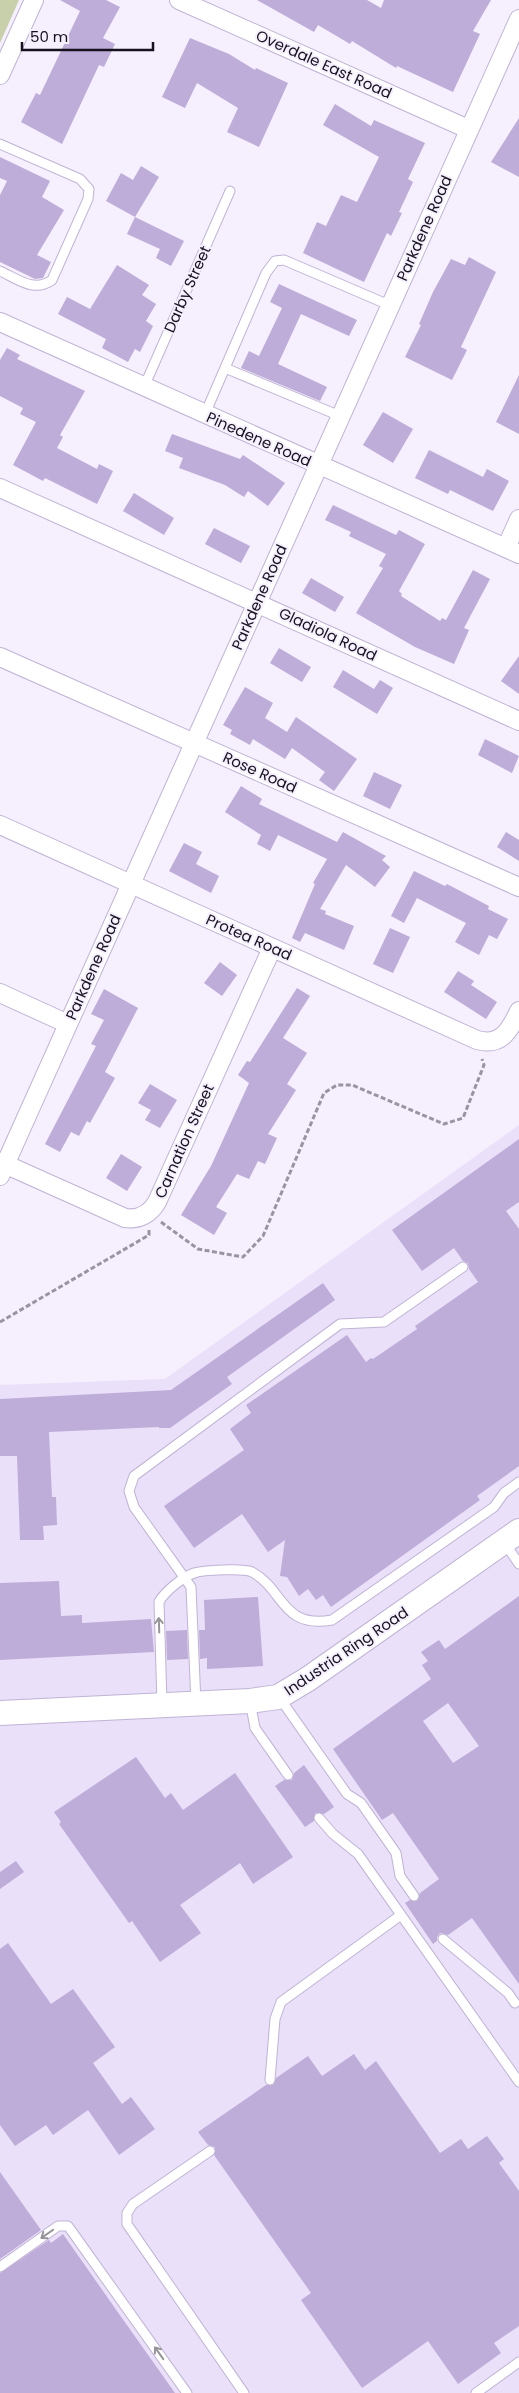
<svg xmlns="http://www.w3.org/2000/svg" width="519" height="2393" font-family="Poppins,sans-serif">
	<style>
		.built { fill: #eae0f9 }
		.green { fill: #c7d0aa }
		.building { fill: #beacd9; fill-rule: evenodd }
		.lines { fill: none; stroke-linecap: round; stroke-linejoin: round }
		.lane-casing { stroke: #c0b3d5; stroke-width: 11 }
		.street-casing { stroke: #c0b3d5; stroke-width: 20 }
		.secondary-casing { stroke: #c0b3d5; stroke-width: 26 }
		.path { stroke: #9a94a2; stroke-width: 3; stroke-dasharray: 5 2.5; stroke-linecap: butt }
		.lane { stroke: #fff; stroke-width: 9 }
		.street { stroke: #fff; stroke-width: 18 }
		.secondary { stroke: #fff; stroke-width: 24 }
		.oneway { stroke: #969499 }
		.labels { text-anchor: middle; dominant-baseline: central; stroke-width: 4; stroke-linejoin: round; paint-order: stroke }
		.street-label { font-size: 15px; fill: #16111d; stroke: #f5effe }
	</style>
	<rect width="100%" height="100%" fill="#f5effe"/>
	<path class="built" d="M 519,1125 L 519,2393 L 0,2393 L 0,1385 L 165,1379 Z"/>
	<path class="green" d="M 0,0 L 19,0 L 0,43 Z"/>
	<path class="building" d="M 60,0 L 106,0 L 120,7 L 103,38 L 115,44 L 104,67 L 99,65 L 62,144 L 21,122 L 36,93 L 40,95 L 80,11 Z
		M 257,0 L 367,0 L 381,8 L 384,0 L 491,0 L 473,31 L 480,34 L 453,92 L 397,66 L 396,68 L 352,41 L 350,44 L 318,25 L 314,32 Z
		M 190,38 L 229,54 L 255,70 L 256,68 L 288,83 L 259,147 L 227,132 L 238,108 L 197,83 L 185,108 L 162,97 Z
		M 335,104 L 371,126 L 374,120 L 425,143 L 408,179 L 413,182 L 399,212 L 402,213 L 391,236 L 387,233 L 364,282 L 303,253 L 317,222 L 326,226 L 341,195 L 357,202 L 379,157 L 323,125 Z
		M 519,118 L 519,177 L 491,162 Z
		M 0,157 L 50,181 L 42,197 L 64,210 L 37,255 L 51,262 L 43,278 L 35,279 L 0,262 L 0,195 L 7,181 L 0,178 Z
		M 141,166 L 159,177 L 135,217 L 106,201 L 121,173 L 133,180 Z
		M 135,217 L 184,241 L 171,266 L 156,258 L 160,249 L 127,234 Z
		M 469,257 L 496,272 L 461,347 L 467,350 L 452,380 L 405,357 L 421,325 L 419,324 L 433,292 L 451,259 L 465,265 Z
		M 117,265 L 149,285 L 142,295 L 156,304 L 146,321 L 153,326 L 140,352 L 135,349 L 128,362 L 102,348 L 106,339 L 58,314 L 67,297 L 90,309 Z
		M 279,284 L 357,320 L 349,336 L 301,314 L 278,364 L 327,387 L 320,401 L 241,368 L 249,351 L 259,356 L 282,308 L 270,302 Z
		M 7,348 L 20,355 L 17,359 L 85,391 L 60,435 L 63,437 L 57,448 L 97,469 L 99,464 L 113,471 L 97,504 L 45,478 L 43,481 L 13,465 L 36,422 L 20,414 L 23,408 L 0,396 L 0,360 Z
		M 519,375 L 519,434 L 496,422 Z
		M 383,412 L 413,429 L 393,463 L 363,445 Z
		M 172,434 L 240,459 L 243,455 L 285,483 L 268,506 L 248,491 L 244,497 L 225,485 L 179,468 L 183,458 L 165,451 Z
		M 429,450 L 483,477 L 487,469 L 509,481 L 493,511 L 450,490 L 448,494 L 415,478 Z
		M 134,493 L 174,518 L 164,535 L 123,511 Z
		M 333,505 L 396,535 L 399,530 L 425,544 L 399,591 L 402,594 L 401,596 L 440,621 L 442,618 L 446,620 L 473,570 L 490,579 L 464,628 L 469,630 L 454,664 L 415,647 L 356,613 L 383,568 L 379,566 L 386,554 L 349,536 L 351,532 L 325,520 Z
		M 214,528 L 250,546 L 241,563 L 205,544 Z
		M 311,578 L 344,597 L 335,612 L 302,593 Z
		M 279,648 L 311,667 L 302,682 L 270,663 Z
		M 519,656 L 519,694 L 501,681 Z
		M 343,670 L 374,689 L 380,680 L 393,688 L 377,714 L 333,687 Z
		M 245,687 L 273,703 L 265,718 L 287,732 L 296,717 L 357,759 L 334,791 L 319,780 L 325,772 L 292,748 L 285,759 L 253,739 L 250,745 L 230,734 L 232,730 L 223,725 Z
		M 485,739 L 519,756 L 512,773 L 478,755 Z
		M 374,772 L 402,785 L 390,809 L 363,796 Z
		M 241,786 L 262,799 L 259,804 L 337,842 L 343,832 L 386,856 L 382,860 L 390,867 L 375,887 L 346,865 L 320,909 L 326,911 L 325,914 L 354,926 L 344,950 L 305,933 L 300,942 L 292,938 L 315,884 L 313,883 L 327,859 L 278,835 L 270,851 L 257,844 L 261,835 L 225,812 Z
		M 506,832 L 519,840 L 519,861 L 497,847 Z
		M 184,843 L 202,852 L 196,864 L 219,876 L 211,893 L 169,871 Z
		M 414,871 L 445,886 L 447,884 L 489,906 L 488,909 L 508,919 L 497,939 L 489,935 L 479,955 L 455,942 L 466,923 L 417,898 L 404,923 L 391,916 Z
		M 390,928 L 410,937 L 393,973 L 373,964 Z
		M 220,962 L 237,975 L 222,996 L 204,983 Z
		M 458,971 L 474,981 L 471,985 L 497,1002 L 486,1019 L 444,992 Z
		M 297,988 L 310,996 L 283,1038 L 307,1053 L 287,1084 L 296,1090 L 268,1134 L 277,1138 L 265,1164 L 258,1161 L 249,1179 L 237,1174 L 216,1207 L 227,1213 L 214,1235 L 181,1215 L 211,1166 L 249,1083 L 238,1075 L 247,1061 L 250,1062 Z
		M 104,989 L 138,1008 L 105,1072 L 115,1078 L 90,1123 L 87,1121 L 79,1136 L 71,1132 L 60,1152 L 45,1144 L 96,1046 L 91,1044 L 104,1020 L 91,1014 Z
		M 150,1084 L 177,1100 L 160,1128 L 145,1120 L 151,1110 L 138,1103 Z
		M 519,1139 L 519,1202 L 506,1211 L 519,1229 L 519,1466 L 477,1496 L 480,1500 L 331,1607 L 323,1595 L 316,1600 L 308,1589 L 299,1596 L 287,1577 L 280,1576 L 285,1540 L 268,1552 L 242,1514 L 194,1548 L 164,1506 L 244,1450 L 230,1429 L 251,1413 L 246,1405 L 347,1335 L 366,1362 L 371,1358 L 373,1359 L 417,1329 L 415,1326 L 478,1282 L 469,1269 L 468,1263 L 463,1261 L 454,1248 L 422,1271 L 392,1230 Z
		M 121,1154 L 142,1167 L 127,1191 L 106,1178 Z
		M 323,1283 L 335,1300 L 227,1377 L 232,1384 L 170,1428 L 159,1428 L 159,1427 L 49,1432 L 52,1497 L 56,1497 L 57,1525 L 43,1526 L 44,1540 L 20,1540 L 17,1456 L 0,1456 L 0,1399 L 171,1390 Z
		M 59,1581 L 61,1616 L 82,1615 L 82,1623 L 151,1619 L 154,1652 L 0,1660 L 0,1583 Z
		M 519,1596 L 519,1984 L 472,1918 L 448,1935 L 440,1933 L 437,1937 L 437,1941 L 433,1944 L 405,1903 L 410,1900 L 417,1901 L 420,1893 L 439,1879 L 393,1813 L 382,1820 L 333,1749 L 431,1679 L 422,1665 L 428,1661 L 421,1652 L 439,1640 L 445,1649 ZM 448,1703 L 479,1746 L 453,1763 L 423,1721 Z
		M 258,1597 L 263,1666 L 207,1669 L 207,1658 L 200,1659 L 199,1630 L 205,1630 L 204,1600 Z
		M 187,1630 L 188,1659 L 167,1660 L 166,1631 Z
		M 136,1757 L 165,1798 L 171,1793 L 183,1810 L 235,1773 L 293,1857 L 253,1884 L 240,1863 L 180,1905 L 201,1933 L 160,1962 L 132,1921 L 129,1923 L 59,1824 L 61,1822 L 54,1812 Z
		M 304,1765 L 334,1807 L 324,1814 L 315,1813 L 314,1821 L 305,1827 L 275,1786 L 284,1780 L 292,1780 L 294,1773 Z
		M 16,1861 L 24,1872 L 0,1889 L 0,1872 Z
		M 8,1943 L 51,2004 L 73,1989 L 115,2047 L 93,2063 L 122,2104 L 131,2097 L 155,2129 L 119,2155 L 88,2110 L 53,2135 L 46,2125 L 15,2146 L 0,2125 L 0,1949 Z
		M 354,2054 L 365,2070 L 376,2061 L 440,2153 L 461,2139 L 468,2149 L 487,2136 L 504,2159 L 499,2163 L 519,2191 L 519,2326 L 494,2343 L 501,2353 L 458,2384 L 428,2341 L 362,2388 L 301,2300 L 311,2293 L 214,2155 L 215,2147 L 208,2145 L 198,2132 L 266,2085 L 273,2085 L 276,2078 L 308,2056 L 322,2076 Z
		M 0,2172 L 41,2230 L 0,2259 Z
		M 63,2234 L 117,2311 L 175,2393 L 0,2393 L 0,2273 L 49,2240 L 51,2243 Z"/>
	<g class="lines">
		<defs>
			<path id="lane" d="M 0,144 L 80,179 L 89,189 L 88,199 L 52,280 C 34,293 18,279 0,271
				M 225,368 L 340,416
				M 144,387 L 230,191
				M 205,414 L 266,273 L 275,261 L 284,260 L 389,305
				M 504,1542 L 519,1564
				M 279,1697 L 347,1794 L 361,1803 L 396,1853 L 400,1876 L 414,1896
				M 250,1701 L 255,1728 L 288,1775
				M 162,1704 L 159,1602 C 165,1591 183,1577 194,1573 C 203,1570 244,1568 252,1572 C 284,1589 281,1629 332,1620 L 494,1507 L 504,1493 L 519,1482
				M 196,1704 L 191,1587 L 134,1507 L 129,1491 L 134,1476 L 340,1324 L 384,1322 L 463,1267
				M 319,1818 L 333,1834 L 358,1854 L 519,2082
				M 443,1939 L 508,1993 L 515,2003
				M 270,2080 L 275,2019 L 281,2002 L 401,1915
				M 210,2151 L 133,2204 L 127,2213 L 127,2224 L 244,2393
				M 0,2267 L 58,2226 L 68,2226 L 187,2393
				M 476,2393 L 519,2362"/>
			<path id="street" d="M 179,0 L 468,129
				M 0,75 L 34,0
				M 0,322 L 519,554
				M 0,488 L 519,721
				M 506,548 L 519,519
				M 0,657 L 519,887
				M 0,825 L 477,1040 C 501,1047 510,1030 519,1011
				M 0,993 L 68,1024
				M 0,1162 L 125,1218 C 139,1220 150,1214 157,1202 L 272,948
				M 0,1176 L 519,19"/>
			<path id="secondary" d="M 0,1713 L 250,1701 L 278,1697 L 308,1679 L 519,1531"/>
		</defs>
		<use href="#lane" class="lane-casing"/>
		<use href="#street" class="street-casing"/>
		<use href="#secondary" class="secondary-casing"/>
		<path class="path" d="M 161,1222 L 198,1249 L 243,1257 L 263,1236 L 324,1093 L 337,1085 L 352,1085 L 444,1124 L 463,1118 L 484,1065 L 482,1059
			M 0,1322 L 149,1235 L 149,1230"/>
		<use href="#lane" class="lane"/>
		<use href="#street" class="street"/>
		<use href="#secondary" class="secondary"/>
	</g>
	<defs><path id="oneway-shaft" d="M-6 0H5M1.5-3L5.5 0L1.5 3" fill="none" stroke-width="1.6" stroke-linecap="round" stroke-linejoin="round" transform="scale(1.25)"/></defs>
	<g class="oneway">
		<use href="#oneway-shaft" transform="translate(159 1625) rotate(-92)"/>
		<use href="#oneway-shaft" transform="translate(47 2234) rotate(145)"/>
		<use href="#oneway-shaft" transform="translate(159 2353) rotate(-125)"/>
	</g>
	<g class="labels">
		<g class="street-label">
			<text transform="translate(324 64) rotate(24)">Overdale East Road</text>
			<text transform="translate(424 228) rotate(-66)">Parkdene Road</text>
			<text transform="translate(187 289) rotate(-66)">Darby Street</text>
			<text transform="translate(259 439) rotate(24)">Pinedene Road</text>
			<text transform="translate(259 597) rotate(-66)">Parkdene Road</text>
			<text transform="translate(328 634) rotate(25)">Gladiola Road</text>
			<text transform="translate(260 772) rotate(24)">Rose Road</text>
			<text transform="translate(249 937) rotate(24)">Protea Road</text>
			<text transform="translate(93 967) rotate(-66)">Parkdene Road</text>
			<text transform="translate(184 1141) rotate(-66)">Carnation Street</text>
			<text transform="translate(346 1651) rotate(-34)">Industria Ring Road</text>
		</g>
	</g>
	<path d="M22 42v8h131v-8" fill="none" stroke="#16111d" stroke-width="2.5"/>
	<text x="30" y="42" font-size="15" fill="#16111d" stroke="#f5effe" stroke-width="4" paint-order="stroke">50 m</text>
</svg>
